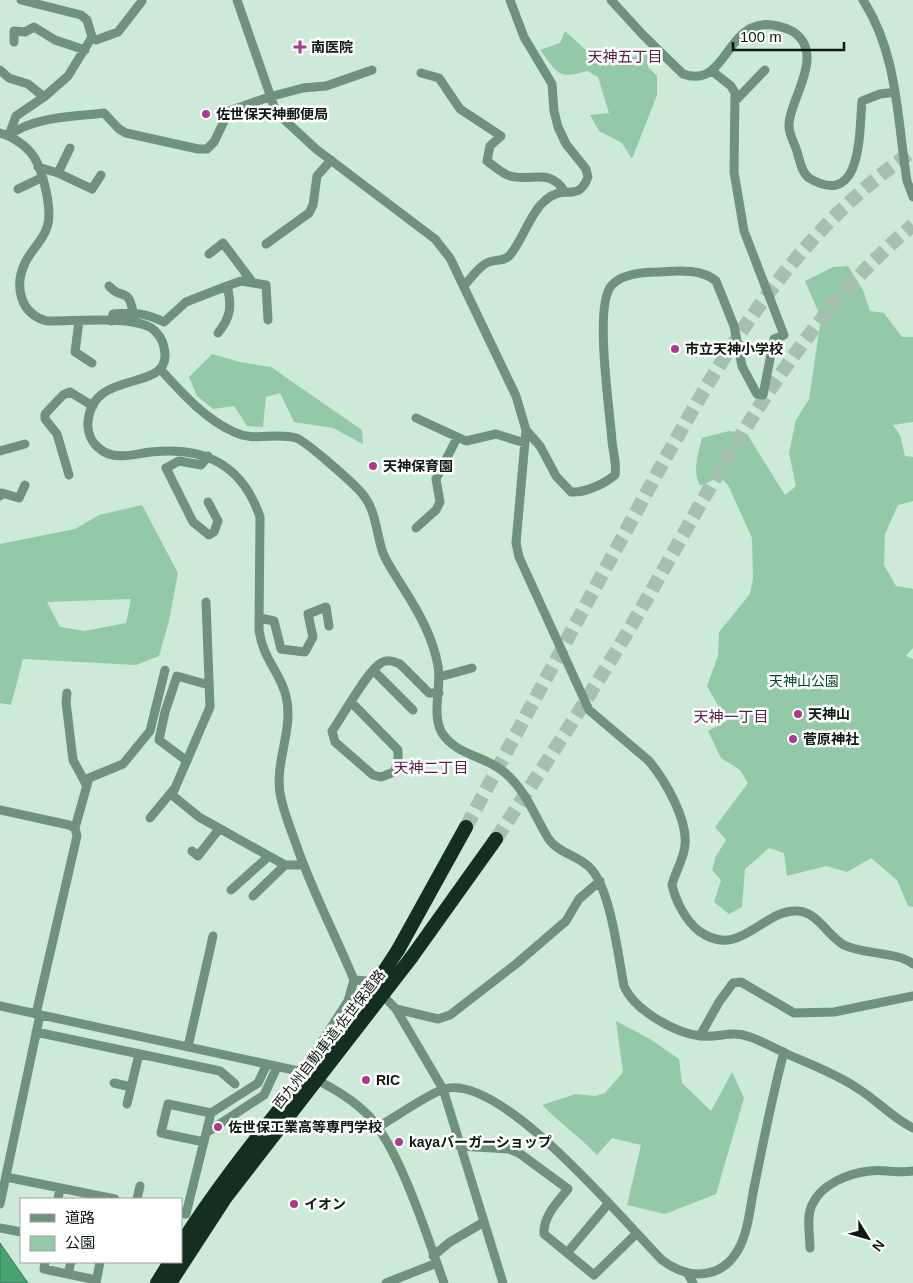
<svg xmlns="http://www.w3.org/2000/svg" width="913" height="1283" font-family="Arial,'Noto Sans JP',sans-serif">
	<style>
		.green { fill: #94c9a8; fill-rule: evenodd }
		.water { fill: #48a372; stroke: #377a56 }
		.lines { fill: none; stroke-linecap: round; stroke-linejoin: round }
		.highway-tunnel { stroke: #a6c0b0; stroke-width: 14; stroke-dasharray: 14 7; stroke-linecap: butt }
		.minor { stroke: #6e927b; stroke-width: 9 }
		.highway { stroke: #122f1f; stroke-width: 14 }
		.highway-bridge { stroke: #122f1f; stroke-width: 14 }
		.poi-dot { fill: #ac3993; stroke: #fff; stroke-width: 2 }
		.labels { text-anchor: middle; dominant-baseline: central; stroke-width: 5; stroke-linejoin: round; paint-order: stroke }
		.poi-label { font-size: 14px; font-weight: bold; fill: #0e1913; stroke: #fff; text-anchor: start }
		.park-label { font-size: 14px; fill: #014c2c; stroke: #fff }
		.street-label { font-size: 14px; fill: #0e1913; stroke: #fff }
		.neighbourhood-label { font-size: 15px; fill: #58204b; stroke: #fff }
	</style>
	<rect width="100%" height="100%" fill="#ccead7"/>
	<path class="green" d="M 565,31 L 589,53 L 630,58 L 648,53 L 648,67 L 657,76 L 657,95 L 632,159 L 622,143 L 599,131 L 590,115 L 609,113 L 598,77 L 587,71 C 557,80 557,72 540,50 L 560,43 Z
		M 848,266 L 863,290 L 870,311 L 884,313 L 902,337 L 913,337 L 913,422 L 893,425 L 900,435 L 905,456 L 913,457 L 913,501 L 898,505 L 885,534 L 884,565 L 896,586 L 913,589 L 913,648 L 906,656 L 913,659 L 913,907 L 908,906 L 897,880 L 871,858 L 847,872 L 826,866 L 787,876 L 784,853 L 769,848 L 745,869 L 742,907 L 729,914 L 714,902 L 721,880 L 712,870 L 716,856 L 726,840 L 715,827 L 748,783 L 740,770 L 721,758 L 708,731 L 727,721 L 707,686 L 718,656 L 719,632 L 750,594 L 753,578 L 752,538 L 728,485 L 719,477 L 700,486 C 692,470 698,455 702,438 L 729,431 L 747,434 L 785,495 L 796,486 L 789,453 L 796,420 L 809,399 L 821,318 L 805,281 L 833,267 Z
		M 212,354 L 240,362 L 271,367 L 362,430 L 363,444 L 333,428 L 294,422 L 280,393 L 266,397 L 263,427 L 247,426 L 234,406 L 213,409 L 197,396 L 189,377 Z
		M 142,505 L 178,573 L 169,621 L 159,656 L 136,665 L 23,659 L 11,705 L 0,703 L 0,544 L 75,529 L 99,515 ZM 131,599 L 126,623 L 85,631 L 60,627 L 47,602 Z
		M 616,1021 L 650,1039 L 679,1059 L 682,1083 L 711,1111 L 732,1072 L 744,1098 L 716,1194 L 665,1214 L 627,1205 L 641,1145 L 612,1138 L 597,1155 C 580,1137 560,1123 542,1105 L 576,1094 L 595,1096 L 605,1093 L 623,1072 Z"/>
	<path class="water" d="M 0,1243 L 28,1283 L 0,1283 Z"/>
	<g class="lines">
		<path class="highway-tunnel" d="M 466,827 C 518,730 570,634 622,538 C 701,393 774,247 913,151
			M 496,839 C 546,763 596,687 641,609 C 720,472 790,328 913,225"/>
		<path class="minor" d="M 237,0 L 276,112 L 316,149 L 435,239 L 450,258 L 516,396 L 526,430 L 516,543 L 519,557 L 589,710 L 649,761 C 665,780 688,820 685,845 C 684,859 675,872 672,885 C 676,902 686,921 699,931 C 740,961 763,908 798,911 C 817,912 828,936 844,945 C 864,955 896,951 913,964
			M 611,0 L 643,35 L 683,74 C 733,92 724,0 792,31 C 828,53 788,101 789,126 C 789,136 796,145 798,155 C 800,162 802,173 809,178 C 863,210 859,131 862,101 L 880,94 L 895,92
			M 863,0 C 898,54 897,119 907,181 L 913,197
			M 92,37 L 96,40 L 118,32 L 142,1
			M 14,42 L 14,31 L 25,32 L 34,27 L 55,40 L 85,50
			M 0,70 L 9,78 L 28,84 L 44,97
			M 421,73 L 439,78 L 460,109 L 501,136 L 490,146 L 487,161 C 493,165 502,174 510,176 C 531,182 550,167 565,192 C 578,193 583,190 588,177 L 586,169 L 566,144 L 558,127 L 554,111 L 552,84 L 524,37 L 510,0
			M 735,101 L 765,70
			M 0,133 C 12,136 27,146 34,157 C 43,171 53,211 47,227 C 43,241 31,250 25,263 C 14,286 20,314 47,321 C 71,322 138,314 155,331 C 162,338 164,344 165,354 C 167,393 92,368 88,422 C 87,433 92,443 100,449 C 114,461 134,454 151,452 C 204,446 242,464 260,517 L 259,630 C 263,660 280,671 286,696 C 294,729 275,760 280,793 C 283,811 290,827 296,844 C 312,891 335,934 354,980 L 348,1001 L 307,1065
			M 9,135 C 36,116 73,117 104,113 L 119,129 L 126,133 L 198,149 L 207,149 L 214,142 L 229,111 L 269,97 L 303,88 L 326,86 L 372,70
			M 9,135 L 16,116 L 44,97 L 68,76 L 92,37 L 87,20 L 81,15 L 21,0
			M 38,167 L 58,173 L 92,189 L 101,175
			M 58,173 L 70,148
			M 18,189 L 41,178
			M 266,244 L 309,213 L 313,205 L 317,176 L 331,160
			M 209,254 L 223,243 L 253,283
			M 109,286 C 122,301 128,286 133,312
			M 464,286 C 470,279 477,269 485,264 C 493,258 503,263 510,255 C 527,235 534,194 565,192
			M 79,321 L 75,352 L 92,363
			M 111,321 L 113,314 C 133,312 146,313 164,322 L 186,302 L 227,286 L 241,281 L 266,285 L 268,320
			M 218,333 C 231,317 232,306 227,286
			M 161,370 C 182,393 205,419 234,432 C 254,442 275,432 296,438 C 306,441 348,479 357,488 C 377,507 375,530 383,553 C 388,565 396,576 402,586 C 418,611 433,637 438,666 C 442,687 431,714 442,733 C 457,756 484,755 504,772 C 526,790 534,815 548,838 C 558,854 580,855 592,870 C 611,893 618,955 624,986 C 634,1010 676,1034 702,1036 C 719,1038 731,1030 750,1037 C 762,1041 774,1048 785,1053 C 809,1064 835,1073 857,1088 C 877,1100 892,1118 913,1128
			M 416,418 L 466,441 L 496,434 L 525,443
			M 526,430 L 540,446 L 556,476 L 571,492 C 585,493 604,484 615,475 C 617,464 613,452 612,441 C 610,411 594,307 611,286 C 621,274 644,272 658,272 C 676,271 701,268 716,281 L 734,326 L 742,366 L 757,394 L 763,395 L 774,339 L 784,335 L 744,231 L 734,172 L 735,93 L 731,86 L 712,71
			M 0,451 L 25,444
			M 69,475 L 57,434 L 45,419 L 45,414 L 63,395 L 70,392 L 93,406
			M 0,496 L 2,493 L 19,498 L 25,485
			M 208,502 L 218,521 L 214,532 L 209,535 L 193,522 L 166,468 L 179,461 L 201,465 L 208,456
			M 416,528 L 436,510 L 440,502 L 436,479 L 457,438
			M 206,602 L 210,707 L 172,795 L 199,817 L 285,865 L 302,865
			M 260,618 L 274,621 L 281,649 L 305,652 L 313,637 L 308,614 L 326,607 L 329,626
			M 373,670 L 413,710
			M 439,677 L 472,668
			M 67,693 L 66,702 L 73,760 L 87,786
			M 351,702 L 398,750 L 398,763 L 394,772 L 381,777 L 373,775 L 335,742 L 332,731 C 342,717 368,670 381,663 C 387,659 393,661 400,664 L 429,693 L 439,693
			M 187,761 L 159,740 L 165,712 L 177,676 L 209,685
			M 0,810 L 69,825 L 75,828 L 77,836 L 36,1014
			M 150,818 L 174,789
			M 75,828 L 89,778 L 123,764 L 150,731 L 165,670
			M 192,851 L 198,856 L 219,829
			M 231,890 L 269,856
			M 253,896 L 285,865
			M 354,980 L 369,981 L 396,1009 L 443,1089 L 503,1283
			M 0,1006 L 303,1072 C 326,1085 350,1096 369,1116 C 401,1152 427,1236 444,1283
			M 396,1009 L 438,1019 L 450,1015 L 516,964 L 566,921 L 579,899 L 600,881
			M 36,1032 L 220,1071 L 235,1084
			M 700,1036 L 719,1002 L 733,983 L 741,982 L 794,1013 L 834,1012 L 913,996
			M 188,1047 L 213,936
			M 114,1083 L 131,1087
			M 127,1104 L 139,1054
			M 378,1127 C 394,1118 428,1094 444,1089 C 501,1072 623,1221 662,1260 C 687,1279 720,1281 738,1250 C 749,1231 750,1205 755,1183 C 764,1139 772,1096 784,1052
			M 206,1133 L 264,1095 L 277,1067
			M 204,1142 L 161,1133 L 168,1104 L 211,1113
			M 459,1146 L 509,1149 L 519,1153 L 568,1189 C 557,1203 543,1216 544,1234 L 594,1275 L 636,1234
			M 6,1177 L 115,1199
			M 58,1199 L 60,1188
			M 137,1199 L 140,1186
			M 0,1204 L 40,1015
			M 181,1213 L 186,1214 L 211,1113 L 258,1083 L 267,1064
			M 0,1228 L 21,1232
			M 810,1248 C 810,1236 806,1216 812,1205 C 821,1184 849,1173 870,1171 C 884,1169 899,1174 913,1171
			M 567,1253 L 608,1204
			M 433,1256 L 450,1242 L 484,1222
			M 45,1262 L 44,1269 L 96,1280
			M 68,1274 L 71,1262
			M 688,1274 L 693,1283
			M 96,1283 L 100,1262
			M 386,1283 L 437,1263"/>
		<path class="highway" d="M 398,950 L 466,827
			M 411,958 L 496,839
			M 157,1283 L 170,1262"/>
		<path class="highway-bridge" d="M 181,1244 C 246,1141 332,1053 398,950
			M 170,1283 L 226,1197 L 411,958"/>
	</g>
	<g class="poi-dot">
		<path d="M297.5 39.5h5v5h5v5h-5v5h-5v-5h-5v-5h5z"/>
		<circle cx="206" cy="114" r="5"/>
		<circle cx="675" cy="349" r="5"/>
		<circle cx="373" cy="466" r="5"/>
		<circle cx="798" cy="714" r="5"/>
		<circle cx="793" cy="739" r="5"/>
		<circle cx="366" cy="1080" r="5"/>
		<circle cx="218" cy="1127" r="5"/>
		<circle cx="399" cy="1142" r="5"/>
		<circle cx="294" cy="1204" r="5"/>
	</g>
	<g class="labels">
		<g class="poi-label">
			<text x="311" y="47">南医院</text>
			<text x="216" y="114">佐世保天神郵便局</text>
			<text x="685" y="349">市立天神小学校</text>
			<text x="383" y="466">天神保育園</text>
			<text x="808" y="714">天神山</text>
			<text x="803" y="739">菅原神社</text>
			<text x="376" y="1080">RIC</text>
			<text x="228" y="1127">佐世保工業高等専門学校</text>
			<text x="409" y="1142">kayaバーガーショップ</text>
			<text x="304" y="1204">イオン</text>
		</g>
		<g class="park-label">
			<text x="804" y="681">天神山公園</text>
		</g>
		<g class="street-label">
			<text transform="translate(329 1039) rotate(-52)">西九州自動車道;佐世保道路</text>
		</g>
		<g class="neighbourhood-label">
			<text x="625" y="56">天神五丁目</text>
			<text x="731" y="716">天神一丁目</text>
			<text x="431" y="767">天神二丁目</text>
		</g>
	</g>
	<rect x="20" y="1198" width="162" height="65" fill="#ffffff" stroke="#9fa3a1"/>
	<rect x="30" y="1214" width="25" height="8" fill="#6e927b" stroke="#9fa3a1"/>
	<text x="65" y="1223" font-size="15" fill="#0e1913">道路</text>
	<rect x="30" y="1236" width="25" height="15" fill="#94c9a8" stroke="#9fa3a1"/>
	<text x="65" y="1248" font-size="15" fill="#0e1913">公園</text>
	<g transform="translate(868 1238) rotate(127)" stroke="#ffffff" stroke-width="4" paint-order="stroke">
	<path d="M0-4L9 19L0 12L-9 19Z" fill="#0e1913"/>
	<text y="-8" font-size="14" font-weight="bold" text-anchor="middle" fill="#0e1913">N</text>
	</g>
	<path d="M733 42v8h111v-8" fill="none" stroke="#0e1913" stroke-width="2.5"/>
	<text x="740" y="42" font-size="15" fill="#0e1913" stroke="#ffffff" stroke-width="4" paint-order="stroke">100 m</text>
</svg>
